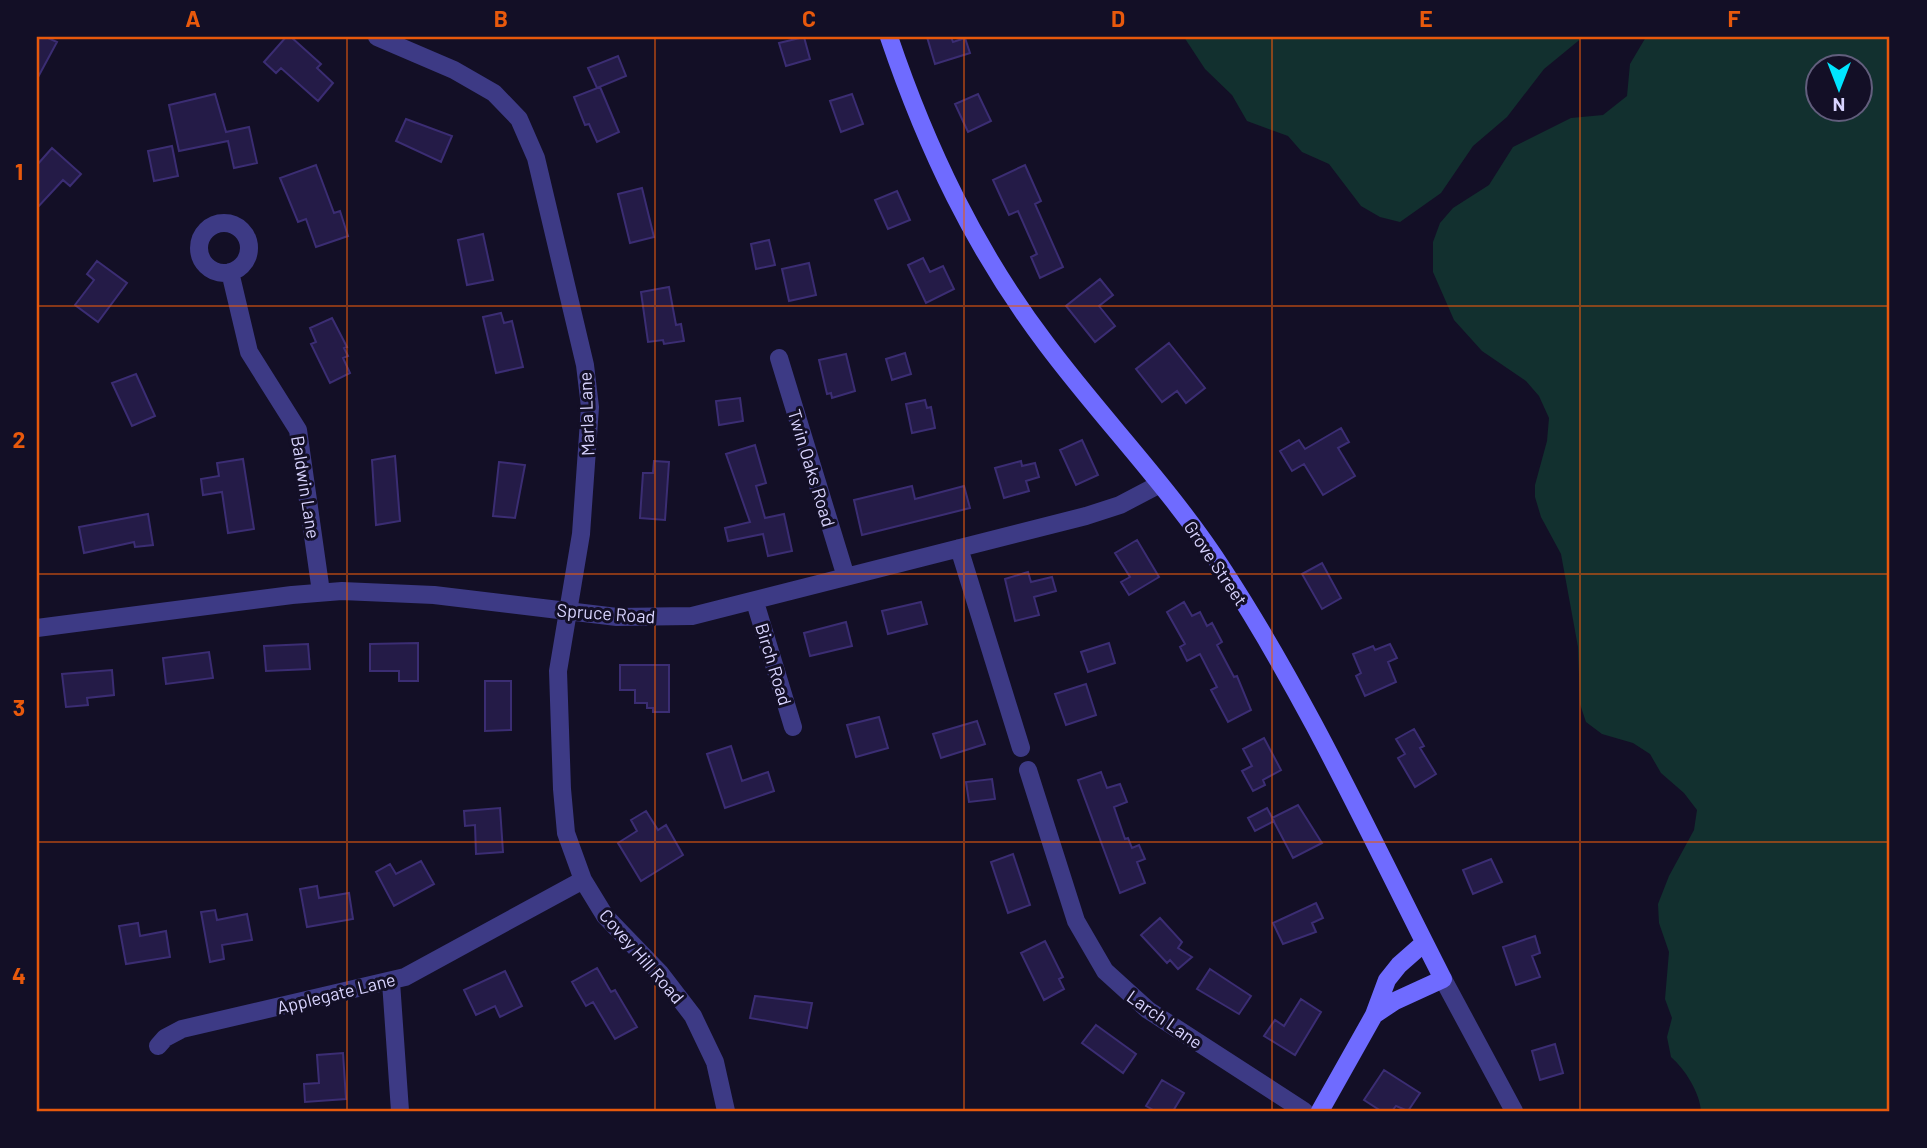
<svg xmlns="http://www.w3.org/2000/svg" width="1927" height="1148" font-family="Barlow,sans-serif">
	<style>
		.green { fill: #12302f; fill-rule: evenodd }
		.building { fill: #241b47; stroke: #3b2d73; stroke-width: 2 }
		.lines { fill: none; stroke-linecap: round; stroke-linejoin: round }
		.minor { stroke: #3d3a85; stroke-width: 18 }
		.secondary { stroke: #6f6bff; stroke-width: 18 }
		.grid { fill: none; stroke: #e8590c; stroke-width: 2; stroke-opacity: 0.55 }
		.labels { text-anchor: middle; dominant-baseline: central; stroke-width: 6; stroke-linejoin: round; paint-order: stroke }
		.street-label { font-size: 18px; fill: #d9d4ff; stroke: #130f26 }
		.neatline { fill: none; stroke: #e8590c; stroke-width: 2.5 }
		.grid-label { font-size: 23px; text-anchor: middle; font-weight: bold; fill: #e8590c }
	</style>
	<rect width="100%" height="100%" fill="#130f26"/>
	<path class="green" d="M 1184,37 L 1583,37 L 1544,69 L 1507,117 L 1473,146 L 1441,193 L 1400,222 L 1380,217 L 1361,206 L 1329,164 L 1302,152 L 1288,136 L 1247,121 L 1232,95 L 1205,69 Z
		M 1646,37 L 1890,37 L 1890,1111 L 1701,1111 C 1700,1093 1685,1069 1671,1057 L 1667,1037 L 1672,1018 L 1665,999 L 1669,952 L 1659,923 L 1658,904 L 1669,876 L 1694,830 L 1697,810 L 1684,793 L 1661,773 L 1650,754 L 1633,743 L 1602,734 L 1586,722 L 1580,704 L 1578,647 L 1561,554 L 1541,517 L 1535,497 L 1535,485 L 1547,441 L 1549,418 L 1539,396 L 1526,381 L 1482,351 L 1454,320 L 1433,272 L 1433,242 L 1440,223 L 1453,208 L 1489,185 L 1513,147 L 1571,118 L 1603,115 L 1627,96 L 1630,64 ZM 1818,66 L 1860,66 L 1860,108 L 1818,108 Z"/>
	<path class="building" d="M 37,37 L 46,37 L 57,42 L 37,79 Z
		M 286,37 L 291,37 L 321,64 L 317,68 L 333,83 L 318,101 L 281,68 L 276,73 L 264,62 Z
		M 804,37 L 810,59 L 786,66 L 779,43 Z
		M 927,37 L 951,37 L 953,42 L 965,38 L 970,53 L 935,64 Z
		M 618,56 L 626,76 L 597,88 L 588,68 Z
		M 600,87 L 619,132 L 597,142 L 589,124 L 585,125 L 574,97 Z
		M 215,94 L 226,132 L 249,127 L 257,163 L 234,168 L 228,141 L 179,151 L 169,105 Z
		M 852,94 L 863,124 L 841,132 L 830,101 Z
		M 978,94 L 991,121 L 968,132 L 955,104 Z
		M 406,119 L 452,136 L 441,162 L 396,141 Z
		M 172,146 L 178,176 L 154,181 L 148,151 Z
		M 52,148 L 81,174 L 70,186 L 63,180 L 37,208 L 37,165 Z
		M 316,165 L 334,213 L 340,211 L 348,236 L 316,247 L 306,219 L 298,222 L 280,178 Z
		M 1025,165 L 1041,201 L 1035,204 L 1063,267 L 1040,278 L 1031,257 L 1037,254 L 1018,211 L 1009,215 L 993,180 Z
		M 642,188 L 654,237 L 630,243 L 618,194 Z
		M 897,191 L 910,220 L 888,229 L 875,200 Z
		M 483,234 L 493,280 L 467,285 L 458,240 Z
		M 769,240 L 775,265 L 756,269 L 751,244 Z
		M 923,258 L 930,272 L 943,266 L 954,289 L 926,303 L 908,265 Z
		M 97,261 L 127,283 L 98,322 L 75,305 L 94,280 L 87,274 Z
		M 809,263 L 816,295 L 789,301 L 782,269 Z
		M 1100,279 L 1113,295 L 1099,306 L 1115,326 L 1095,342 L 1066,306 Z
		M 669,287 L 676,325 L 681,324 L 684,341 L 664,344 L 663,340 L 648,342 L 641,292 Z
		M 501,313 L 504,323 L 512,321 L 523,367 L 496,373 L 483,317 Z
		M 332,318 L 347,347 L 344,348 L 348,356 L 343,358 L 350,373 L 330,383 L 311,344 L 316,342 L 310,328 Z
		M 1169,343 L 1205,388 L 1186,403 L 1177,391 L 1162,402 L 1136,369 Z
		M 905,353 L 911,374 L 892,380 L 886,359 Z
		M 846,354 L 855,391 L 832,398 L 831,393 L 827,394 L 819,360 Z
		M 136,374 L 155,416 L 132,426 L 112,383 Z
		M 740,398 L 743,421 L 719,425 L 716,401 Z
		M 925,400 L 927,408 L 931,407 L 935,428 L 912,433 L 906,404 Z
		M 1341,428 L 1349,442 L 1338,448 L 1355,476 L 1323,495 L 1304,464 L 1292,471 L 1280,451 L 1299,440 L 1305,449 Z
		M 1082,440 L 1098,475 L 1076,485 L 1060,450 Z
		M 755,445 L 766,483 L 756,486 L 765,518 L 784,514 L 792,551 L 768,556 L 763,534 L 728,541 L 725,528 L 750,522 L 726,454 Z
		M 395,456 L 400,521 L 376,525 L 372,460 Z
		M 243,459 L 254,529 L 228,533 L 222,492 L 203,495 L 201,479 L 219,476 L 217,463 Z
		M 654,461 L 669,462 L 665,520 L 640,518 L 643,473 L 653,473 Z
		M 1021,461 L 1022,466 L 1035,463 L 1039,477 L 1026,481 L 1029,491 L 1004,498 L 995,468 Z
		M 499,462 L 525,465 L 515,518 L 493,516 Z
		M 912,486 L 915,499 L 964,486 L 970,508 L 862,535 L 854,500 Z
		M 148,514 L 153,545 L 135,547 L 134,542 L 84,553 L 79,527 Z
		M 1137,540 L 1159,577 L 1129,595 L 1121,582 L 1130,577 L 1115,553 Z
		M 1322,563 L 1341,598 L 1322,609 L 1302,574 Z
		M 1028,572 L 1031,582 L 1052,577 L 1056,591 L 1034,597 L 1039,615 L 1015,621 L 1005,579 Z
		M 921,602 L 927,624 L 888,634 L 882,611 Z
		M 1184,602 L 1192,616 L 1200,612 L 1207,626 L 1212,623 L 1222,642 L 1217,645 L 1234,677 L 1237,676 L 1251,710 L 1228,722 L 1211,690 L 1217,687 L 1200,654 L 1187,661 L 1180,647 L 1185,644 L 1167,612 Z
		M 846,622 L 852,646 L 810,656 L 804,633 Z
		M 418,643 L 418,681 L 399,681 L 399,671 L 370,671 L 370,644 Z
		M 1109,643 L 1115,663 L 1088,672 L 1081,652 Z
		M 308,644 L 310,669 L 266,671 L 264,646 Z
		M 1390,644 L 1397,658 L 1388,662 L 1396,682 L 1365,696 L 1356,676 L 1361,673 L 1353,654 L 1373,646 L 1375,650 Z
		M 209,652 L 213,678 L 166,684 L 163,658 Z
		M 620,665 L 669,665 L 669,712 L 653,712 L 653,708 L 647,708 L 647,703 L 635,703 L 635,690 L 620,690 Z
		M 112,670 L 114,695 L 87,698 L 88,705 L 66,707 L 62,674 Z
		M 485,681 L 511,681 L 511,730 L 485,731 Z
		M 1086,684 L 1096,715 L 1066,725 L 1055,694 Z
		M 879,717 L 888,748 L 856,757 L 847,725 Z
		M 977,721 L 985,744 L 941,758 L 933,734 Z
		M 1414,729 L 1424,746 L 1420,748 L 1436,774 L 1415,787 L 1398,758 L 1405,754 L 1396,739 Z
		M 1264,738 L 1281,770 L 1263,780 L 1265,785 L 1253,791 L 1242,771 L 1252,766 L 1243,749 Z
		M 731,746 L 742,781 L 768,772 L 774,791 L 725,808 L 707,754 Z
		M 1101,772 L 1107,788 L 1120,784 L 1127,802 L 1114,807 L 1125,839 L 1128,838 L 1132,848 L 1139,845 L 1145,859 L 1137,862 L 1145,883 L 1120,893 L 1078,780 Z
		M 992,779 L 995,799 L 969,802 L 966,782 Z
		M 1298,805 L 1322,843 L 1293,858 L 1272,818 Z
		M 500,808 L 503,852 L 476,854 L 475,825 L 465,826 L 464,811 Z
		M 1267,808 L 1274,821 L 1255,831 L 1248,818 Z
		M 646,811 L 658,830 L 666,825 L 683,855 L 641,881 L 618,843 L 637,831 L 631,820 Z
		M 1013,854 L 1030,905 L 1008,913 L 991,862 Z
		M 1491,859 L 1502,882 L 1473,894 L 1463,870 Z
		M 421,861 L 434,884 L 394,906 L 376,872 L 390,864 L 396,874 Z
		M 317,886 L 319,898 L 349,893 L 353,919 L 307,927 L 300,889 Z
		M 1316,903 L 1323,918 L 1312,923 L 1316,932 L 1283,944 L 1273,923 Z
		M 215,910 L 217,920 L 247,914 L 252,940 L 222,945 L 224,959 L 210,962 L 201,912 Z
		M 1160,918 L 1182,942 L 1178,948 L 1192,957 L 1178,969 L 1170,960 L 1167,963 L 1141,935 Z
		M 138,923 L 140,936 L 166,931 L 170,957 L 126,964 L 119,926 Z
		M 1535,936 L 1540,953 L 1532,956 L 1540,977 L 1516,985 L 1503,947 Z
		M 1045,941 L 1063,977 L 1059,979 L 1064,989 L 1044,1000 L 1021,953 Z
		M 597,968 L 611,992 L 615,990 L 637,1027 L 615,1039 L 593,1002 L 586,1006 L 572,982 Z
		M 1210,969 L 1251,996 L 1239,1014 L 1197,989 Z
		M 505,971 L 522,1006 L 500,1017 L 495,1006 L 476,1015 L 464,990 Z
		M 755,996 L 812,1003 L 807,1028 L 750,1018 Z
		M 1301,999 L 1321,1012 L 1295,1055 L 1264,1036 L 1275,1020 L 1284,1026 Z
		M 1096,1025 L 1136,1054 L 1123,1073 L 1082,1043 Z
		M 1555,1044 L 1563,1073 L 1540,1080 L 1532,1051 Z
		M 343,1053 L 346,1099 L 305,1102 L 304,1084 L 319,1083 L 317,1055 Z
		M 1384,1070 L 1420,1093 L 1408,1111 L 1396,1106 L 1392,1111 L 1381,1111 L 1364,1100 Z
		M 1162,1080 L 1184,1093 L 1173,1111 L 1155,1111 L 1146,1106 Z"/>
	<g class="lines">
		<path class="minor" d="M 377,37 L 454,70 L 494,93 L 519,119 L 536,158 L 585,365 L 590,407 L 581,534 L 558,671 L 562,789 L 566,833 L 583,880 L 605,916 L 660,973 L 693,1016 L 715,1062 L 726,1111
			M199 248a25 25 0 1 1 50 0a25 25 0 1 1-50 0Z
			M 230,272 L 249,352 L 298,430 L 321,592
			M 779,358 L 846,577
			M 959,548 L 1021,748
			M 755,602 L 793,727
			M 37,628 L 292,595 L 342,591 L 434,595 L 617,617 L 692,616 L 1086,516 L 1120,505 L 1160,484
			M 1028,770 L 1076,921 L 1105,971 L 1148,1010 L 1304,1111
			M 1443,979 L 1514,1111
			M 391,982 L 400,1111
			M 158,1046 L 165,1038 L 182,1029 L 405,977 L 583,880"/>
		<path class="secondary" d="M 889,37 C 927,149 975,250 1047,345 C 1104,421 1172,490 1224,571 C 1308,700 1373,842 1443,979 L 1395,1001 L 1374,1015
			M 1320,1111 L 1374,1015 L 1387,980 L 1399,965 L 1424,943"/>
	</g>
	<path class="grid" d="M 347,37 L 347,1111M 655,37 L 655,1111M 964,37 L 964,1111M 1272,37 L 1272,1111M 1580,37 L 1580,1111M 37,306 L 1890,306M 37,574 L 1890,574M 37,842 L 1890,842"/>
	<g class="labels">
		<g class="street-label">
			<text transform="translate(586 414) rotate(-92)">Marla Lane</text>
			<text transform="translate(812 468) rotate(73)">Twin Oaks Road</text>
			<text transform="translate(306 487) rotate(81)">Baldwin Lane</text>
			<text transform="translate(1216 563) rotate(56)">Grove Street</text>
			<text transform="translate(606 613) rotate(4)">Spruce Road</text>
			<text transform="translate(774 664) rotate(73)">Birch Road</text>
			<text transform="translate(642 956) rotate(49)">Covey Hill Road</text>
			<text transform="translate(336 993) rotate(-14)">Applegate Lane</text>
			<text transform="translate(1165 1019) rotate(35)">Larch Lane</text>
		</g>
	</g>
	<rect width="1927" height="1148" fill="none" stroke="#130f26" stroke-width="77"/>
	<g transform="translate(1839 88) rotate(180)"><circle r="33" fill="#130f26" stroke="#625e7d" stroke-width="2"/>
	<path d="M0-5L12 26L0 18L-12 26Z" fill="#00e5ff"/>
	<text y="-10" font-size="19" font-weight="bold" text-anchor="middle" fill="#d9d4ff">N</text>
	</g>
	<rect x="38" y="38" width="1850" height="1072" class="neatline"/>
	<g class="grid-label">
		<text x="193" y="27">A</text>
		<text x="501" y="27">B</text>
		<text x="809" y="27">C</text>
		<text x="1118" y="27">D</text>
		<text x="1426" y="27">E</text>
		<text x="1734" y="27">F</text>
		<text x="19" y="180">1</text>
		<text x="19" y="448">2</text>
		<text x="19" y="716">3</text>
		<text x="19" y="984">4</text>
	</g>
</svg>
